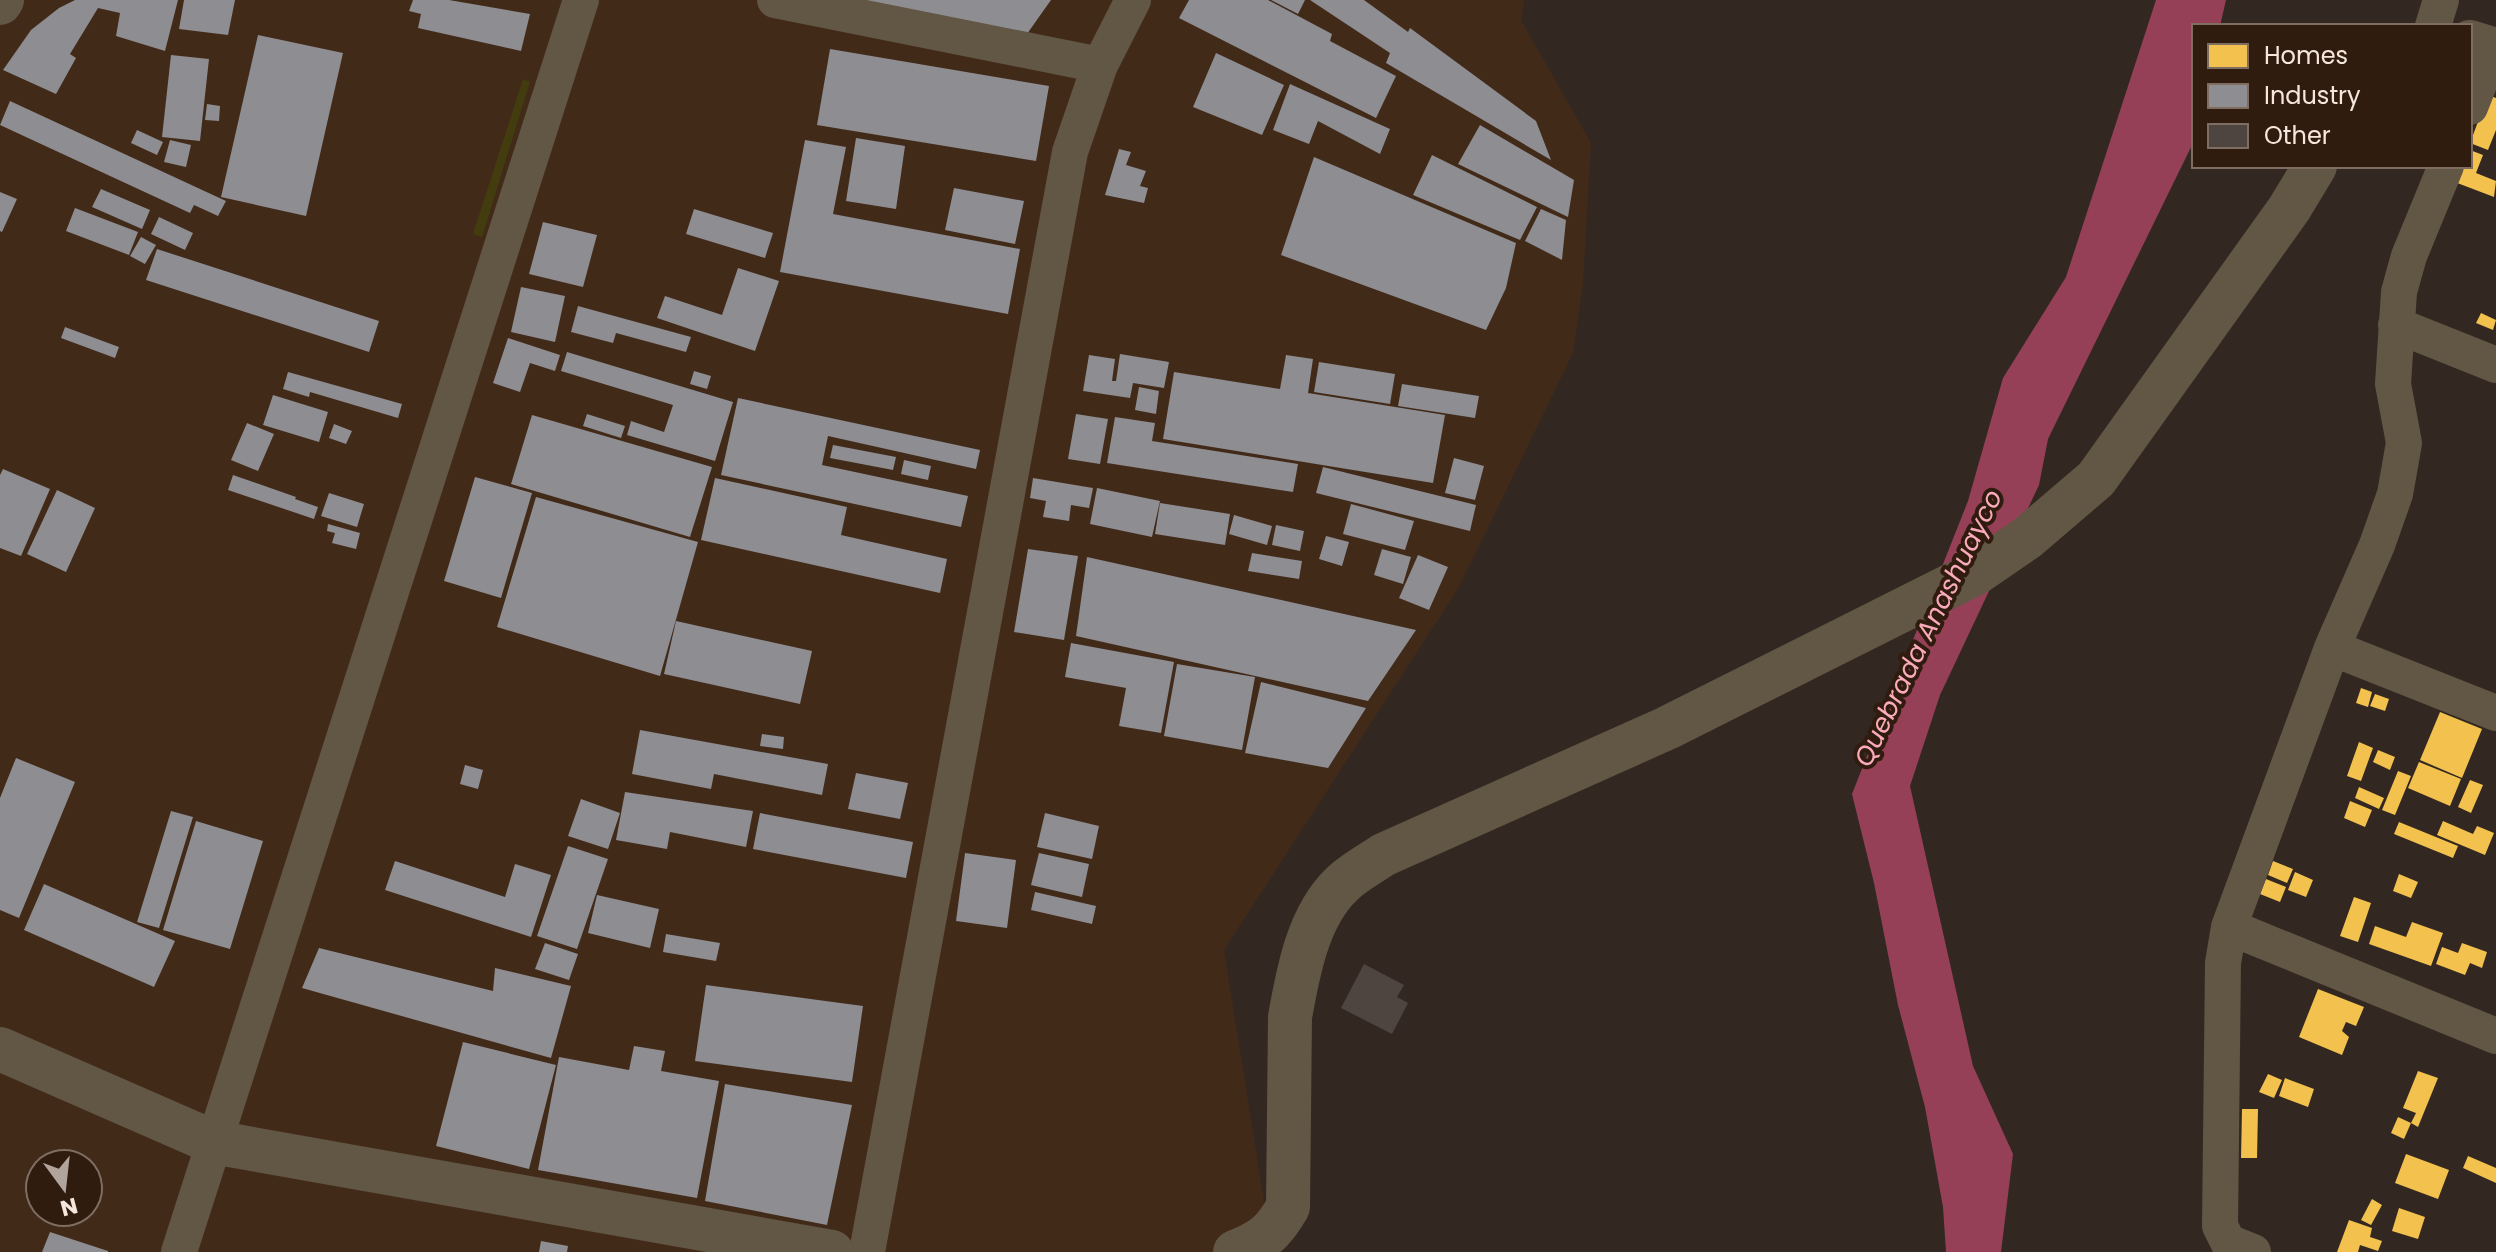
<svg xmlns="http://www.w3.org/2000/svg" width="2496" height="1252" font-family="Poppins,sans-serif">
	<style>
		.built { fill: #422a19; fill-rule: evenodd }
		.green { fill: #433c0f }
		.water { fill: #964058 }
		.homes { fill: #f2c14e }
		.industry { fill: #8d8d92 }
		.building { fill: #4e4440 }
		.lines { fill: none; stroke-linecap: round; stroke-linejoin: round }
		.minor { stroke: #625644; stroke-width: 36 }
		.tertiary { stroke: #625644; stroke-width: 44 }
		.labels { text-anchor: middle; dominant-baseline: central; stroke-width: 8; stroke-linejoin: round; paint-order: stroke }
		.water-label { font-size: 26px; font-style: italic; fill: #f9aabb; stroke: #301c0f }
	</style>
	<rect width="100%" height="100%" fill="#332821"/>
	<path class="built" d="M 0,0 L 1524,0 L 1521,20 L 1591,143 L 1583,283 L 1573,353 L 1459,587 L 1224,950 L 1272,1252 L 0,1252 ZM 40,1164 L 88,1164 L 88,1212 L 40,1212 Z"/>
	<path class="green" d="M 523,79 L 530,82 L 482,237 L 473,234 Z"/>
	<path class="water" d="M 2156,0 L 2226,0 L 2220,26 L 2194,26 L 2194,141 L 2048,439 L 2039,485 L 1940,695 L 1910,786 L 1973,1066 L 2013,1154 L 2001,1252 L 1946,1252 L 1943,1207 L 1925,1107 L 1898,1005 L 1874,883 L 1852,794 L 1968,501 L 2003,378 L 2066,277 Z"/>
	<path class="homes" d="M 2488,95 L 2496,98 L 2496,130 L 2488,150 L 2470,143 Z
		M 2470,150 L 2483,155 L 2476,173 L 2496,181 L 2494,197 L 2452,181 L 2458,166 L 2470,166 Z
		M 2481,313 L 2496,320 L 2493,330 L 2476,323 Z
		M 2361,688 L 2372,692 L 2368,707 L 2356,703 Z
		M 2375,694 L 2389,699 L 2385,711 L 2370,706 Z
		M 2440,712 L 2482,729 L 2462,778 L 2420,760 Z
		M 2359,742 L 2373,748 L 2361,781 L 2347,776 Z
		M 2378,750 L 2395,757 L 2390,770 L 2373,762 Z
		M 2419,762 L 2461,779 L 2450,806 L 2408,788 Z
		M 2398,771 L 2411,776 L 2395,815 L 2382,810 Z
		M 2470,780 L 2483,785 L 2471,813 L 2458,807 Z
		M 2359,787 L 2384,798 L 2379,809 L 2355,798 Z
		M 2350,801 L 2372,810 L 2365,827 L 2344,818 Z
		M 2443,821 L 2473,834 L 2477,826 L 2494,833 L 2485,855 L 2437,835 Z
		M 2399,822 L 2458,846 L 2453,858 L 2394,834 Z
		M 2273,861 L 2293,869 L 2287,883 L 2268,875 Z
		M 2295,872 L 2313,880 L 2306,897 L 2288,890 Z
		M 2399,874 L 2418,882 L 2411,898 L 2393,891 Z
		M 2266,879 L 2286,887 L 2280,902 L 2260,894 Z
		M 2354,897 L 2371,903 L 2358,942 L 2340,936 Z
		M 2412,922 L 2443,933 L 2431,966 L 2369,944 L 2375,926 L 2406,937 Z
		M 2462,943 L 2487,952 L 2482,968 L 2470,963 L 2465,975 L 2436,964 L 2442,947 L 2458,953 Z
		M 2318,989 L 2364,1007 L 2356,1026 L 2346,1022 L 2342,1031 L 2349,1037 L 2342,1055 L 2299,1037 Z
		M 2418,1071 L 2438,1078 L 2418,1127 L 2411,1123 L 2416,1113 L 2403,1108 Z
		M 2268,1074 L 2282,1080 L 2274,1098 L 2259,1092 Z
		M 2285,1078 L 2314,1089 L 2308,1107 L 2279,1096 Z
		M 2242,1109 L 2258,1109 L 2257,1158 L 2241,1158 Z
		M 2398,1117 L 2411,1123 L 2404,1139 L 2391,1133 Z
		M 2406,1154 L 2449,1170 L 2438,1199 L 2395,1183 Z
		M 2468,1156 L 2496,1168 L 2496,1183 L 2463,1168 Z
		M 2372,1199 L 2382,1205 L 2371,1225 L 2361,1220 Z
		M 2399,1208 L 2425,1217 L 2418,1239 L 2392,1231 Z
		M 2349,1220 L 2372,1228 L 2370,1237 L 2382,1241 L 2378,1251 L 2360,1245 L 2358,1252 L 2337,1252 Z"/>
	<path class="industry" d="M 75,0 L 178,0 L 165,51 L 116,36 L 120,13 L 98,8 L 70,54 L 76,58 L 56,94 L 3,70 L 31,30 L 59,8 Z
		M 184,0 L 235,0 L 228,35 L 179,29 Z
		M 413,0 L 449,0 L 530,14 L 521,51 L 418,28 L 421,14 L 409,11 Z
		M 843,0 L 1051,0 L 1022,41 Z
		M 1189,0 L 1268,0 L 1332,34 L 1330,41 L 1396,76 L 1376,118 L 1179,18 Z
		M 1271,0 L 1305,0 L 1298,14 Z
		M 1310,0 L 1364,0 L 1408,32 L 1410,28 L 1536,121 L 1551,160 L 1386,63 L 1390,53 Z
		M 258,35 L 343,53 L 306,216 L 221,197 Z
		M 830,49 L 1049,86 L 1036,161 L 817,125 Z
		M 1216,53 L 1284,85 L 1262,135 L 1193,107 Z
		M 171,55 L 209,59 L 200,141 L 162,137 Z
		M 1290,84 L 1390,129 L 1380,154 L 1318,121 L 1309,144 L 1273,130 Z
		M 10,101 L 226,201 L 218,216 L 194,205 L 190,213 L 0,125 Z
		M 207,104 L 220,106 L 219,121 L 205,120 Z
		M 1480,125 L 1574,180 L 1568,217 L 1458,164 Z
		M 137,130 L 163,142 L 157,155 L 131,143 Z
		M 856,138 L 905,146 L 896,209 L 846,201 Z
		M 170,140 L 191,145 L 186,167 L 164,162 Z
		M 805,140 L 846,147 L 833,214 L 1020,249 L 1008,314 L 780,272 Z
		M 1119,149 L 1131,152 L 1126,165 L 1146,171 L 1140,186 L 1148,188 L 1144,203 L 1105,195 Z
		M 1432,155 L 1537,207 L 1520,240 L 1413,195 Z
		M 1314,157 L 1516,243 L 1506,288 L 1486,330 L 1281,255 Z
		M 954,188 L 1024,201 L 1015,244 L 945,230 Z
		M 101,189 L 150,210 L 142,229 L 92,207 Z
		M 0,192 L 17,199 L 2,232 L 0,231 Z
		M 75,208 L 138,232 L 129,255 L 66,231 Z
		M 694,209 L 773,233 L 765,258 L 686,234 Z
		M 1541,209 L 1566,220 L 1562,260 L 1525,241 Z
		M 159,217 L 193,233 L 185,250 L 151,234 Z
		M 543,222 L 597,235 L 583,287 L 529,274 Z
		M 141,237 L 156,245 L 145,264 L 130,256 Z
		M 157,249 L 379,321 L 369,352 L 146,280 Z
		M 738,268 L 779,281 L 755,351 L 657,318 L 665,296 L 722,315 Z
		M 521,287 L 565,296 L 555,342 L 511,332 Z
		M 578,306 L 691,337 L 686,352 L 616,333 L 613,343 L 571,332 Z
		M 65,327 L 119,347 L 115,358 L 61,338 Z
		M 508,338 L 560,355 L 555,371 L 530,363 L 520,392 L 493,383 Z
		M 567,352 L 733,402 L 715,461 L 627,435 L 631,421 L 664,432 L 673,405 L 561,371 Z
		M 1120,354 L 1169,362 L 1164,388 L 1133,383 L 1130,398 L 1083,391 L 1089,355 L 1115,359 L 1112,381 L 1116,381 Z
		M 1286,355 L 1313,359 L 1308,393 L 1445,415 L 1433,483 L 1163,439 L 1174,372 L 1280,389 Z
		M 1319,362 L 1395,374 L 1390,404 L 1314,392 Z
		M 694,371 L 711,376 L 707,389 L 690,384 Z
		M 288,372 L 402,404 L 398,418 L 310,392 L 309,397 L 283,389 Z
		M 1402,384 L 1479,396 L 1475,418 L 1398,406 Z
		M 1139,387 L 1159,391 L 1156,414 L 1135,410 Z
		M 273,395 L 328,412 L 319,442 L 263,425 Z
		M 738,398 L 980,450 L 976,469 L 828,436 L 822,465 L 968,496 L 961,527 L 721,475 Z
		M 587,414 L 625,426 L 621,438 L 583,426 Z
		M 1076,414 L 1108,419 L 1100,464 L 1068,459 Z
		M 532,415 L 712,467 L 690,537 L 511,484 Z
		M 1115,417 L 1155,423 L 1152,441 L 1298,464 L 1293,492 L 1107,463 Z
		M 247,423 L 274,434 L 258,471 L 231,460 Z
		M 334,424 L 352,431 L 346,444 L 329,438 Z
		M 833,445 L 896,457 L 893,470 L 830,458 Z
		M 1454,458 L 1484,466 L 1475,500 L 1445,493 Z
		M 904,460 L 931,466 L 928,480 L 901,474 Z
		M 1323,467 L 1476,505 L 1470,531 L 1316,493 Z
		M 3,469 L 50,489 L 21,556 L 0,548 L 0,475 Z
		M 233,475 L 296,497 L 295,499 L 318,507 L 314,519 L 228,490 Z
		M 475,477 L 532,493 L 501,598 L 444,581 Z
		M 715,478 L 847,507 L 841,535 L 947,559 L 940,593 L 701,540 Z
		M 1033,478 L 1093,488 L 1089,508 L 1071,505 L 1069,521 L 1043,517 L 1046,501 L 1030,498 Z
		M 1097,488 L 1160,501 L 1152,537 L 1090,524 Z
		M 57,490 L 95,508 L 66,572 L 27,554 Z
		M 329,493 L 364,504 L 357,527 L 321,516 Z
		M 536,497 L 698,542 L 660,676 L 497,627 Z
		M 1160,503 L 1230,514 L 1225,545 L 1155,534 Z
		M 1351,504 L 1414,521 L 1405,550 L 1343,534 Z
		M 1234,515 L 1272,526 L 1267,545 L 1229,534 Z
		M 328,524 L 360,533 L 356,549 L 332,543 L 335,533 L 327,531 Z
		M 1276,525 L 1304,531 L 1300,551 L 1272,545 Z
		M 1326,536 L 1349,542 L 1342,566 L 1319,559 Z
		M 1028,549 L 1078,556 L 1064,640 L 1014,632 Z
		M 1382,549 L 1411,557 L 1403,584 L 1374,575 Z
		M 1252,553 L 1302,561 L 1299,579 L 1248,571 Z
		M 1418,555 L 1448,567 L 1429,610 L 1399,598 Z
		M 1087,557 L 1416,630 L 1368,701 L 1076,636 Z
		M 676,621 L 812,651 L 800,704 L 664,674 Z
		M 1071,643 L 1174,662 L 1161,733 L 1119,726 L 1126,688 L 1065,677 Z
		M 1177,664 L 1255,677 L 1242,750 L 1164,736 Z
		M 1261,682 L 1366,708 L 1328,768 L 1245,753 Z
		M 640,730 L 828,764 L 822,795 L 714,774 L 711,789 L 632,774 Z
		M 762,734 L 784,737 L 783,749 L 760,746 Z
		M 16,758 L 75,782 L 19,918 L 0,910 L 0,798 Z
		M 465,765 L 483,770 L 478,789 L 460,784 Z
		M 856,773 L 908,783 L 900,819 L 848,809 Z
		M 625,792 L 753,811 L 746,847 L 670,832 L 667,849 L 616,840 Z
		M 581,799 L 620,813 L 608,849 L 568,836 Z
		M 171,811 L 193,817 L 159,928 L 137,922 Z
		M 760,813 L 913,842 L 906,878 L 753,849 Z
		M 1045,813 L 1099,826 L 1092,859 L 1037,847 Z
		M 196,821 L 263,841 L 230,949 L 163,930 Z
		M 568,846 L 608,859 L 577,949 L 537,936 Z
		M 965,853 L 1016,860 L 1007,928 L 956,921 Z
		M 1039,853 L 1089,864 L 1082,897 L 1031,885 Z
		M 395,861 L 505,897 L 515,864 L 551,875 L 531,937 L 385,890 Z
		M 44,884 L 175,941 L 154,987 L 24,930 Z
		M 1035,892 L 1096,906 L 1092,924 L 1031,910 Z
		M 597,895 L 659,909 L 650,948 L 588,933 Z
		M 666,934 L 720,943 L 716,961 L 663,952 Z
		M 545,943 L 578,954 L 569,980 L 535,969 Z
		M 319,948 L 493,991 L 495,968 L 571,986 L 551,1058 L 302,988 Z
		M 706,985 L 863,1006 L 852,1082 L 695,1061 Z
		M 463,1042 L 556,1065 L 529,1169 L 436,1146 Z
		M 634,1046 L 665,1051 L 661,1071 L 719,1081 L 697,1198 L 538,1170 L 559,1057 L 629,1070 Z
		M 725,1084 L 852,1105 L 827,1225 L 705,1201 Z
		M 50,1232 L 108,1251 L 108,1252 L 42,1252 Z
		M 541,1241 L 568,1246 L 567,1252 L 539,1252 Z"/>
	<path class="building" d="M 1364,964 L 1404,985 L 1397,997 L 1408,1003 L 1392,1034 L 1341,1008 Z"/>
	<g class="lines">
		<path class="minor" d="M 775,0 L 1100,65
			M 2433,26 L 2441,0
			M 2470,107 L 2493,49
			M 2396,325 L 2496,365
			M 2332,648 L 2496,713
			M 2229,927 L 2496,1036
			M 179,1252 L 581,0
			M 867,1252 L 1070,152 L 1100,65 L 1133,0
			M 2253,1252 L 2228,1242 L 2220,1226 L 2223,963 L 2229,927 L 2332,648 L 2377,545 L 2395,494 L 2404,443 L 2393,384 L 2399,292 L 2409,256 L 2446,166"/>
		<path class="tertiary" d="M 0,3 L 2,0
			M 2470,42 L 2496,50
			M 0,1049 L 213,1142 L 832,1252
			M 1235,1252 C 1263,1241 1273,1233 1288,1207 L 1290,1017 C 1298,972 1308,916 1342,884 C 1353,873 1370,864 1383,855 L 1667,728 L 1976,573 L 2027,538 L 2096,479 L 2289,209 L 2315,166"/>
	</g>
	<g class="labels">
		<g class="water-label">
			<text transform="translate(1928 628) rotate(-64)">Quebrada Anashuayco</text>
		</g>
	</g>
	<rect x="2192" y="24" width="280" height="144" fill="#301c0f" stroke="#7f6d62" stroke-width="2"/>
	<rect x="2208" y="44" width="40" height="24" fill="#f2c14e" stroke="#7f6d62" stroke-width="2"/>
	<text x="2264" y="64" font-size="24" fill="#f5e7de">Homes</text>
	<rect x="2208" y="84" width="40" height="24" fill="#8d8d92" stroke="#7f6d62" stroke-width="2"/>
	<text x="2264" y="104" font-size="24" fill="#f5e7de">Industry</text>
	<rect x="2208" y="124" width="40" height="24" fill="#4e4440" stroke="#7f6d62" stroke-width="2"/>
	<text x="2264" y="144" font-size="24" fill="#f5e7de">Other</text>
	<g transform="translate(64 1188) rotate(165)"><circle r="38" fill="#301c0f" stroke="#7f6d62" stroke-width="2"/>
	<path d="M0-6L14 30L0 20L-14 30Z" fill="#b1a49c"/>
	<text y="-12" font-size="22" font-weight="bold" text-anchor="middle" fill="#f5e7de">N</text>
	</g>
</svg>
